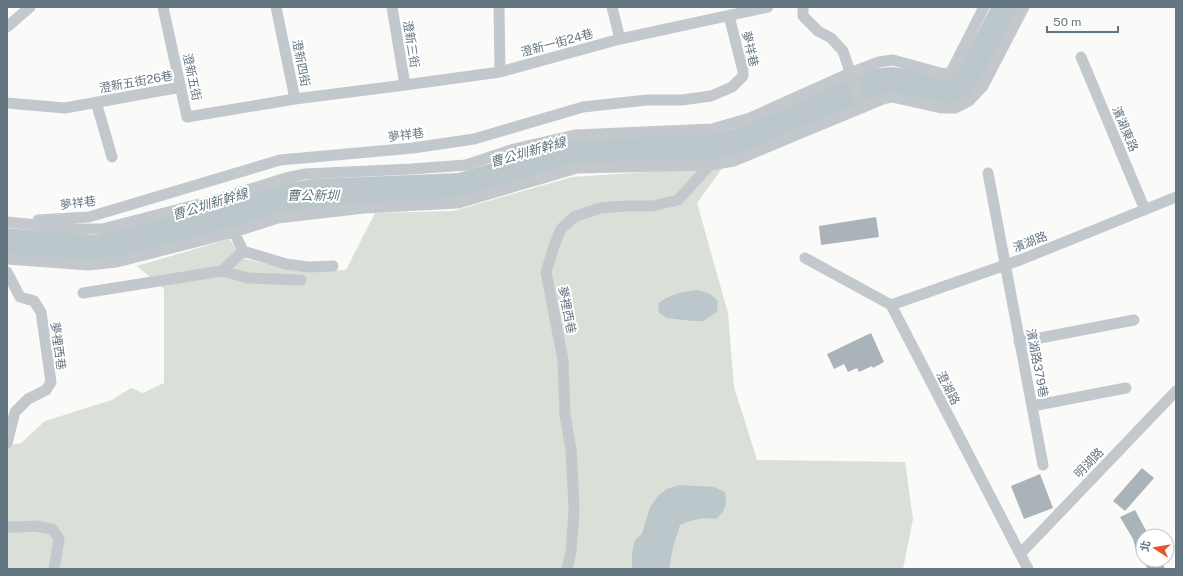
<svg xmlns="http://www.w3.org/2000/svg" width="1183" height="576" font-family="'Public Sans','Noto Sans TC',sans-serif">
	<style>
		.green { fill: #dadfd7 }
		.water { fill: #bbc7cb }
		.building { fill: #aab3b9 }
		.lines { fill: none; stroke-linecap: round; stroke-linejoin: round }
		.minor { stroke: #c3c8cc; stroke-width: 11 }
		.labels { text-anchor: middle; dominant-baseline: central; stroke-width: 4; stroke-linejoin: round; paint-order: stroke }
		.street-label { font-size: 12px; fill: #657683; stroke: #fff }
		.water-label { font-size: 13px; font-style: italic; fill: #60757c; stroke: #fff }
	</style>
	<rect width="100%" height="100%" fill="#fafaf8"/>
	<path class="green" d="M 723,167 L 697,203 L 728,313 L 734,387 L 757,460 L 905,462 L 913,519 L 903,569 L 7,569 L 7,446 L 21,443 L 45,421 L 112,400 L 131,388 L 143,393 L 164,383 L 164,289 L 137,266 L 229,239 L 245,259 L 297,271 L 346,270 L 375,213 L 453,211 L 572,177 Z"/>
	<path class="water" d="M 991,7 L 1020,7 L 981,85 L 955,105 L 889,96 L 736,158 L 708,162 L 585,164 L 458,201 L 326,209 L 117,260 L 89,263 L 7,258 L 7,228 L 95,235 L 127,228 L 287,183 L 314,179 L 458,173 L 568,140 L 713,133 L 732,129 L 873,69 L 891,67 L 955,74 Z
		M 697,290 L 710,294 L 718,301 L 717,312 L 703,321 L 693,321 L 667,318 L 658,312 L 659,303 C 670,294 682,292 697,290 Z
		M 680,485 L 714,487 L 725,492 C 727,506 726,510 716,519 C 703,517 692,520 680,525 L 673,547 L 669,569 L 632,569 L 632,553 L 635,540 L 642,534 L 650,507 L 658,496 L 667,489 Z"/>
	<path class="building" d="M 876,217 L 879,237 L 821,245 L 819,226 Z
		M 871,333 L 884,362 L 873,368 L 872,366 L 859,372 L 857,368 L 848,372 L 844,364 L 834,369 L 827,354 Z
		M 1142,468 L 1154,478 L 1125,511 L 1113,501 Z
		M 1040,474 L 1053,508 L 1024,519 L 1011,486 Z
		M 1135,510 L 1149,536 L 1143,536 L 1143,560 L 1161,560 L 1165,569 L 1148,569 L 1136,550 L 1133,539 L 1120,517 Z"/>
	<g class="lines">
		<path class="minor" d="M 163,7 L 187,117 L 295,99 L 276,7
			M 392,7 L 405,85 L 500,72 L 499,7
			M 612,7 L 620,39 L 768,7
			M 803,7 L 803,16 L 818,31 L 831,38 L 843,51 L 862,108
			M 7,27 L 30,7
			M 1081,57 L 1145,210
			M 500,72 L 620,39
			M 295,99 L 405,85
			M 96,102 L 112,157
			M 7,103 L 65,108 L 181,87
			M 988,173 L 1043,465
			M 38,220 L 89,217 L 280,160 L 413,148 L 474,139 L 583,107 L 647,100 L 682,100 L 711,96 L 732,87 L 743,76 L 743,71 L 729,16
			M 7,222 L 77,229 L 102,229 L 215,200 L 286,178 L 305,174 L 411,169 L 466,165 L 514,149 L 575,135 L 712,129 L 750,118 L 850,73 L 879,62 L 893,60 L 944,74 L 951,72 L 984,7
			M 234,232 L 243,251 L 286,264 L 308,267 L 333,266
			M 805,258 L 891,305 L 1028,569
			M 7,259 L 88,265 L 117,262 L 234,232 L 278,218 L 364,208 L 458,203 L 577,168 L 710,165 L 734,161 L 883,99 L 892,97 L 941,108 L 955,108 L 969,101 L 983,86 L 1024,7
			M 222,271 L 248,278 L 301,280
			M 7,272 L 20,297 L 34,301 L 41,312 L 51,382 L 46,390 L 28,399 L 15,412 L 7,443
			M 83,293 L 222,271 L 243,251
			M 891,305 L 1020,260 L 1176,197
			M 1019,342 L 1134,320
			M 1032,406 L 1126,388
			M 7,527 L 19,527 L 35,526 L 52,529 L 59,539 L 54,569
			M 1020,554 L 1176,391
			M 567,569 L 571,551 L 574,512 L 573,486 L 571,450 L 565,415 L 563,360 L 546,272 L 554,246 L 561,229 L 574,217 L 600,208 L 626,206 L 652,206 L 678,200 L 710,165"/>
	</g>
	<g class="labels">
		<g class="street-label">
			<text transform="translate(557 43) rotate(-15)">澄新一街24巷</text>
			<text transform="translate(411 44) rotate(81)">澄新三街</text>
			<text transform="translate(750 49) rotate(77)">夢祥巷</text>
			<text transform="translate(301 63) rotate(79)">澄新四街</text>
			<text transform="translate(192 77) rotate(78)">澄新五街</text>
			<text transform="translate(136 82) rotate(-10)">澄新五街26巷</text>
			<text transform="translate(1125 129) rotate(67)">濱湖東路</text>
			<text transform="translate(406 135) rotate(-7)">夢祥巷</text>
			<text transform="translate(78 203) rotate(-7)">夢祥巷</text>
			<text transform="translate(1030 242) rotate(-21)">濱湖路</text>
			<text transform="translate(567 310) rotate(79)">夢裡西巷</text>
			<text transform="translate(58 346) rotate(82)">夢裡西巷</text>
			<text transform="translate(1037 363) rotate(79)">濱湖路379巷</text>
			<text transform="translate(948 388) rotate(63)">澄湖路</text>
			<text transform="translate(1089 463) rotate(-46)">明湖路</text>
		</g>
		<g class="water-label">
			<text transform="translate(528 152) rotate(-16)">曹公圳新幹線</text>
			<text x="313" y="195">曹公新圳</text>
			<text transform="translate(210 204) rotate(-17)">曹公圳新幹線</text>
		</g>
	</g>
	<rect width="1183" height="576" fill="none" stroke="#657683" stroke-width="16"/>
	<g transform="translate(1155 548) rotate(282)"><circle r="19" fill="#ffffff" stroke="#c1c8cd"/>
	<path d="M0-3L7 15L0 10L-7 15Z" fill="#e4572e"/>
	<text y="-6" font-size="11" font-weight="bold" text-anchor="middle" fill="#657683">北</text>
	</g>
	<path d="M1047 26v6h71v-6" fill="none" stroke="#657683" stroke-width="2"/>
	<text x="1053" y="26" font-size="12" fill="#657683" stroke="#ffffff" stroke-width="3" paint-order="stroke">50 m</text>
</svg>
